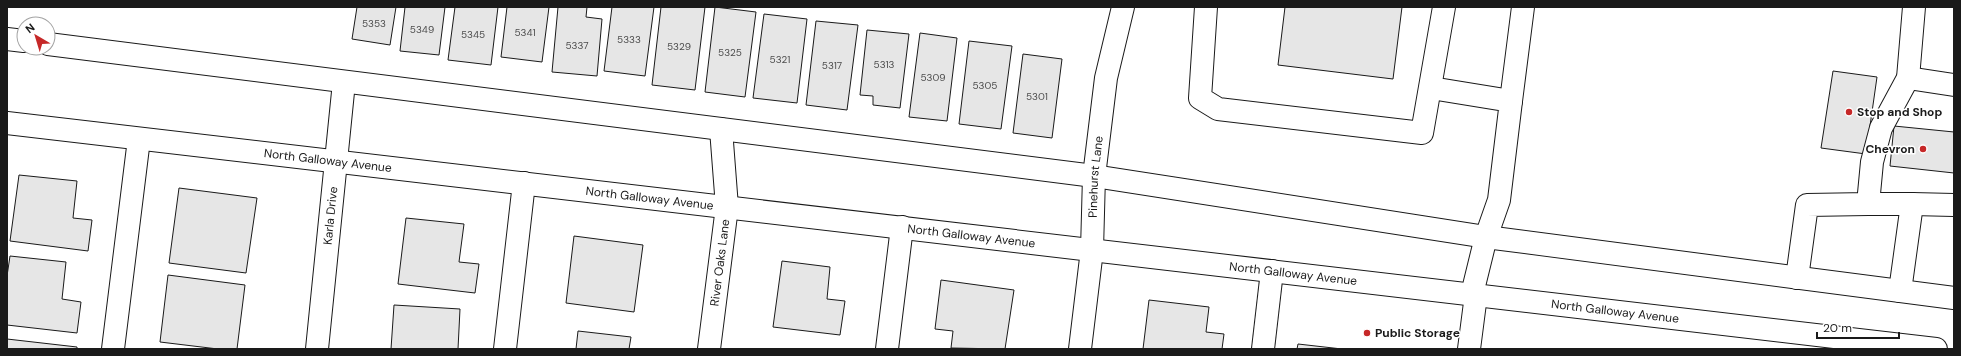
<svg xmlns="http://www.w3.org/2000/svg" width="1961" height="356" font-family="'DM Sans',sans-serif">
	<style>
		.building { fill: #e6e6e6; stroke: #1a1a1a }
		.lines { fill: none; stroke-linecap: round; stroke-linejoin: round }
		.minor-casing { stroke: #1a1a1a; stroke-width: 24 }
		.major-casing { stroke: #1a1a1a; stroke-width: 24 }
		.minor { stroke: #fff; stroke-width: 22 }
		.major { stroke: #fff; stroke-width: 22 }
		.poi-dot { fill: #c62828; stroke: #fff; stroke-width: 1.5 }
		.labels { text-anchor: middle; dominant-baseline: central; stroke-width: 3; stroke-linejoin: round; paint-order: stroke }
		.number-label { font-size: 10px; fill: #4d4d4d }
		.poi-label { font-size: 12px; font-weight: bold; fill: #1a1a1a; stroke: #fff; text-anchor: start }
		.street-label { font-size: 12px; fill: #1a1a1a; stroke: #fff }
	</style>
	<rect width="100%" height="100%" fill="#fff"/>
	<path class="building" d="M 357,7 L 396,7 L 390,45 L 352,39 Z
		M 405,7 L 445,7 L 439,55 L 400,51 Z
		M 455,7 L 498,7 L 491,65 L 448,60 Z
		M 507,7 L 549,7 L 542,62 L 501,57 Z
		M 558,7 L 587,7 L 586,17 L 602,19 L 597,76 L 552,72 Z
		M 612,7 L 654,7 L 645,76 L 604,71 Z
		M 661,7 L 705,7 L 695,90 L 652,85 Z
		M 715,7 L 756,12 L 745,97 L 705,92 Z
		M 1285,7 L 1402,7 L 1393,79 L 1278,65 Z
		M 764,14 L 807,19 L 797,103 L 753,98 Z
		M 816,21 L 858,25 L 847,110 L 806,105 Z
		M 867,30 L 909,34 L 900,108 L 873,105 L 873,96 L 860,95 Z
		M 920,33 L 957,38 L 947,121 L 909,117 Z
		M 969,41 L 1012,46 L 1001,129 L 959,124 Z
		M 1023,54 L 1062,59 L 1052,138 L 1013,133 Z
		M 1833,71 L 1877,77 L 1866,154 L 1821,148 Z
		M 1894,126 L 1954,132 L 1954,173 L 1890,166 Z
		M 19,175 L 77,181 L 73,218 L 92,220 L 88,251 L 10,241 Z
		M 179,188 L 257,198 L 246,273 L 169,263 Z
		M 406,218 L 464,224 L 459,262 L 479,264 L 475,293 L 398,284 Z
		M 574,236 L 643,245 L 634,312 L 566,303 Z
		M 10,256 L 66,262 L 62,299 L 81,302 L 77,333 L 7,325 L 7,276 Z
		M 782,261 L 830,267 L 827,299 L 845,301 L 840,335 L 773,327 Z
		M 168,275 L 245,285 L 237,349 L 218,349 L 160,342 Z
		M 941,280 L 1014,290 L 1005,349 L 951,348 L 953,331 L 935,329 Z
		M 1149,300 L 1209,307 L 1206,332 L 1224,334 L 1222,349 L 1143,349 Z
		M 394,305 L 460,309 L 458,349 L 391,349 Z
		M 578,331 L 631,337 L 629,349 L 576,349 Z
		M 7,339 L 77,347 L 77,349 L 7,349 Z
		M 1298,344 L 1342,349 L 1297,349 Z"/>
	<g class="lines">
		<defs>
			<g id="minor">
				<path d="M 1206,7 L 1200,98 L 1218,109 L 1422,133 L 1444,7"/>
				<path d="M 1908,78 L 1954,85"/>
				<path d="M 1431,88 L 1511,101 L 1499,200 L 1486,237"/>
				<path d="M 1511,101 L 1523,7"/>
				<path d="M 1868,204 L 1912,204 L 1900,291"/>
				<path d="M 1912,204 L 1954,205"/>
				<path d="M 1797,278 L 1807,205 L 1868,204 L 1872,162 L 1881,128 L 1908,78 L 1914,7"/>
				<path d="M 113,349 L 139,139"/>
				<path id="s1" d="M 317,349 L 344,82"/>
				<path d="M 505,349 L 524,183"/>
				<path id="s2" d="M 709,349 L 727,207 L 721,129"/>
				<path d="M 887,349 L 902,227"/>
				<path id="s3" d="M 1080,349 L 1092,250 L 1094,176 L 1106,78 L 1123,7"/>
				<path d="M 1263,349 L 1272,271"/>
				<path d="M 1469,349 L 1476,295"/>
			</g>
			<g id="major">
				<path d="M 7,39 L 24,41"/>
				<path d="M 48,44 L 1094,176 L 1486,237 L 1954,298"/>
				<path id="s4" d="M 7,123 L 1936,349"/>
				<path d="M 1472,294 L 1486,237"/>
			</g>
		</defs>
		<use href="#minor" class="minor-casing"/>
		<use href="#major" class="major-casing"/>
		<use href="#minor" class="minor"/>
		<use href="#major" class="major"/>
	</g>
	<g class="poi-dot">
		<circle cx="1849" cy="112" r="4"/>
		<circle cx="1923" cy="149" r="4"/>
		<circle cx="1367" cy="333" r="4"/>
	</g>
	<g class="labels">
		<g class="number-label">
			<text x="374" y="23">5353</text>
			<text x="422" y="29">5349</text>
			<text x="525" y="32">5341</text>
			<text x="473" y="34">5345</text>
			<text x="629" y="39">5333</text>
			<text x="577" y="45">5337</text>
			<text x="679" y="46">5329</text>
			<text x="730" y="52">5325</text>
			<text x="780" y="59">5321</text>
			<text x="884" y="64">5313</text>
			<text x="832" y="65">5317</text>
			<text x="933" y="77">5309</text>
			<text x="985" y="85">5305</text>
			<text x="1037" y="96">5301</text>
		</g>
		<g class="poi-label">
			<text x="1857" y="112">Stop and Shop</text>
			<text x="1915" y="149" text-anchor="end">Chevron</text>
			<text x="1375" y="333">Public Storage</text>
		</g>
		<g class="street-label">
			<text stroke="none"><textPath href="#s4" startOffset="323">North Galloway Avenue</textPath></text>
			<text stroke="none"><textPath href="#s3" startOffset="173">Pinehurst Lane</textPath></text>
			<text stroke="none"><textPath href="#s4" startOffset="647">North Galloway Avenue</textPath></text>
			<text stroke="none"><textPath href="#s1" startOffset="134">Karla Drive</textPath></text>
			<text stroke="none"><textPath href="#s4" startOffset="971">North Galloway Avenue</textPath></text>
			<text stroke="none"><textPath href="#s2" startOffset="87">River Oaks Lane</textPath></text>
			<text stroke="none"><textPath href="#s4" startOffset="1295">North Galloway Avenue</textPath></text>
			<text stroke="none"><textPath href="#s4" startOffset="1619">North Galloway Avenue</textPath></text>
		</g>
	</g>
	<rect width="1961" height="356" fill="none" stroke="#1a1a1a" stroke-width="16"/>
	<g transform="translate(36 36) rotate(322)"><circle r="19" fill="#ffffff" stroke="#a3a3a3"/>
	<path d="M0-3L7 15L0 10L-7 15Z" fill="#c62828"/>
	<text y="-6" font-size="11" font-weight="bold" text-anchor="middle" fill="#1a1a1a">N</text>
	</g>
	<path d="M1817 332v6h82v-6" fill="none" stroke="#1a1a1a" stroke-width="2"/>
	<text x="1823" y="332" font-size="12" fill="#1a1a1a" stroke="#ffffff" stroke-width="3" paint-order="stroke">20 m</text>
</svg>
